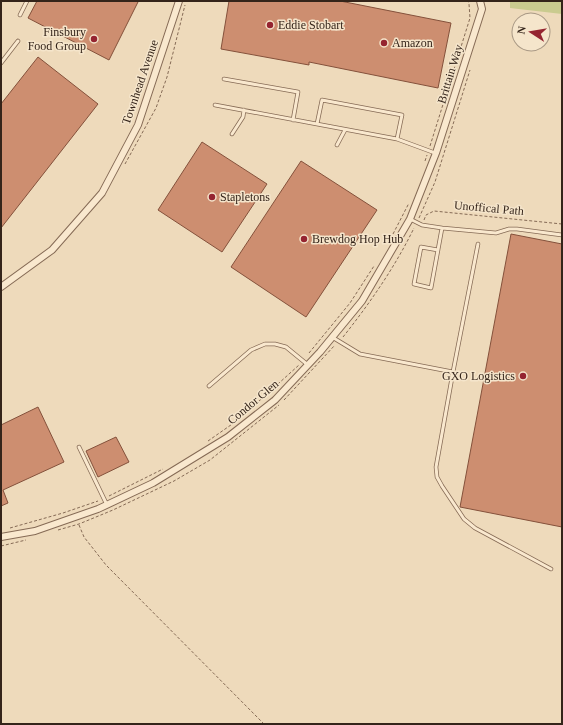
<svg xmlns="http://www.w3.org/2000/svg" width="563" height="725" font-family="'Times New Roman',serif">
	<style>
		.green { fill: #cacb8f }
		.building { fill: #cd8e70; stroke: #84513b }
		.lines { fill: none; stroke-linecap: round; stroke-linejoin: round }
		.lane-casing { stroke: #856a55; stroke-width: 4.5 }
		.street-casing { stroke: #856a55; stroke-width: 8 }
		.path { stroke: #856a55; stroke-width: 1; stroke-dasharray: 3 2; stroke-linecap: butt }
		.lane { stroke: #f9e8ce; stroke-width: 3 }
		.street { stroke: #f9e8ce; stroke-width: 6 }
		.poi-dot { fill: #952430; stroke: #f5e5cb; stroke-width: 1.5 }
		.labels { text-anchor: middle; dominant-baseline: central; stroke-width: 3; stroke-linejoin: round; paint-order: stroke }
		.poi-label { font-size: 12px; fill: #34241a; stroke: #f5e5cb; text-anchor: start }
		.street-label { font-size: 12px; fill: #34241a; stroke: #f5e5cb }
	</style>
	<rect width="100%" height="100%" fill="#eedabb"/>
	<path class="green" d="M 510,1 L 562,1 L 562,14 L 510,8 Z"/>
	<path class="building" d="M 37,1 L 135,1 L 138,2 L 109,60 L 28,18 Z
		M 229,1 L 340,1 L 451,23 L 438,88 L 309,62 L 309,65 L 221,49 Z
		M 38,57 L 98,104 L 1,228 L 1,104 Z
		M 202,142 L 267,184 L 222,252 L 158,210 Z
		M 301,161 L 377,210 L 306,317 L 231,267 Z
		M 511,234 L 562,244 L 562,527 L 460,507 Z
		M 38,407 L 64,462 L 3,490 L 8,503 L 1,506 L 1,425 Z
		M 116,437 L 129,462 L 98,477 L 86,451 Z"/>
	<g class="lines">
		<defs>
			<path id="lane" d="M 20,15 L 27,1
				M 1,63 L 18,41
				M 224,79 L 298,92 L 293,120
				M 215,105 L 397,139 L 435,153
				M 317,124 L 322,100 L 402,115 L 397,139
				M 232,134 L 243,117 L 244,110
				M 337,145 L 345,130
				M 410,219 L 422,225 L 442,228 L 496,233 L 509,229 L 517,229 L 562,235
				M 438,250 L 421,247 L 414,284 L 431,288 L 442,228
				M 332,337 L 360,354 L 453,372 L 478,244
				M 453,372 L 436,467 L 437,477 L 442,486 L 464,519 L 475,528 L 551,569
				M 209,386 L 251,350 L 265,344 L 275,344 L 286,347 L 308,365
				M 79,447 L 107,505"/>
			<path id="street" d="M 1,287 L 52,250 L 102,193 L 138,125 L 179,1
				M 1,537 L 35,531 L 98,509 L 153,483 L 228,437 L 275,400 L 320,352 L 362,301 L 410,219 L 436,153 L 482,9 L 480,1"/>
		</defs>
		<use href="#lane" class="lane-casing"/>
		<use href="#street" class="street-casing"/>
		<path class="path" d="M 430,146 L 470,18 L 469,4 L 468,1
			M 425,161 L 427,155
			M 125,164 L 156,108 L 167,77 L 185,5
			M 419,218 L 435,182 L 470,70
			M 424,220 L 426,215 L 434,211 L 562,224
			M 393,234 L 409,203
			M 343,337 C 370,303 395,267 414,228
			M 309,353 L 350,303 L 374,266
			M 284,400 L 335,345
			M 208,441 L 238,420 L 299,365
			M 109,496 L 163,469
			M 79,525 L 84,537 L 106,565 L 264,724
			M 10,528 L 63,513 L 98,501
			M 58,530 L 79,524 L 113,510 L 174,481 L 210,460 L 279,405
			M 1,546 L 26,540"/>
		<use href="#lane" class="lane"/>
		<use href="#street" class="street"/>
	</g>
	<g class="poi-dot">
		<circle cx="270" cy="25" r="4"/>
		<circle cx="94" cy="39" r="4"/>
		<circle cx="384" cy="43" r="4"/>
		<circle cx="212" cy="197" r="4"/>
		<circle cx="304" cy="239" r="4"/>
		<circle cx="523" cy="376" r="4"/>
	</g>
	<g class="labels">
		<g class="poi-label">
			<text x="278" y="25">Eddie Stobart</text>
			<text x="86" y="32" text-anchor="end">Finsbury<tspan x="86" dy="14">Food Group</tspan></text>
			<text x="392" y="43">Amazon</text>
			<text x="220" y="197">Stapletons</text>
			<text x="312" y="239">Brewdog Hop Hub</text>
			<text x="515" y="376" text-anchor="end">GXO Logistics</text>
		</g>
		<g class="street-label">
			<text transform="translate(450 74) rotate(-73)">Brittain Way</text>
			<text transform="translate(140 82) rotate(-71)">Townhead Avenue</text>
			<text transform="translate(489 208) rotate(5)">Unoffical Path</text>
			<text transform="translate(253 402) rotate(-40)">Condor Glen</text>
		</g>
	</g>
	<rect width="563" height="725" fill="none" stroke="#34241a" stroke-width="4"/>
	<g transform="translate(531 32) rotate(282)"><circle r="19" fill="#f5e5cb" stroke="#a89884"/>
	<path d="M0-3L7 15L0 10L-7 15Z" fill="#952430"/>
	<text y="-6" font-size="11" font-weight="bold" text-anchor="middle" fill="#34241a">N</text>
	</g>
</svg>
